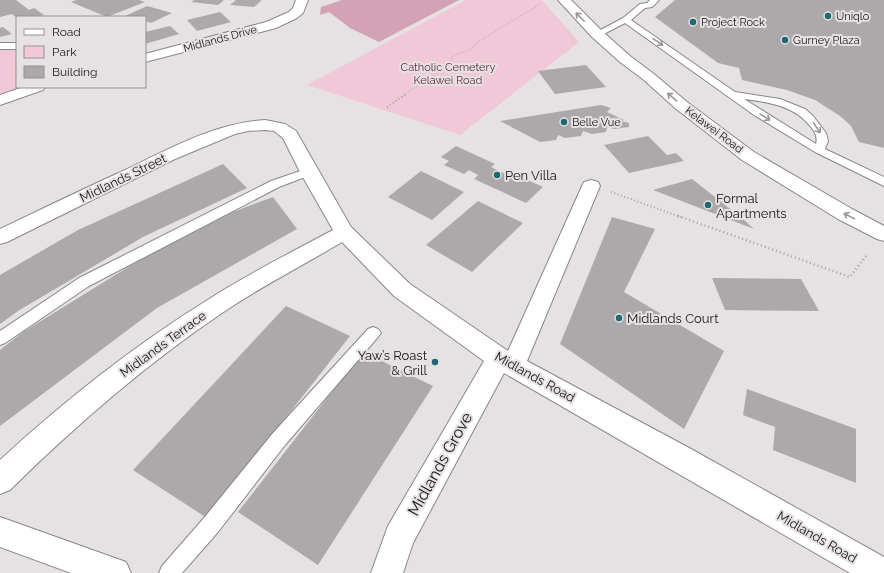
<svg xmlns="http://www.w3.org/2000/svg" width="884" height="573" font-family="Raleway,sans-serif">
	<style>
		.green { fill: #f0c8d7 }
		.forest { fill: #d3a2b5 }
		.building { fill: #ada9ab }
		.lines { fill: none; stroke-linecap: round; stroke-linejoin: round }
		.lane-casing { stroke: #8a8687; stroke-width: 2 }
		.street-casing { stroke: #8a8687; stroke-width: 2 }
		.secondary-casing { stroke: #8a8687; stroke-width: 2 }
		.path-far2 { stroke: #a3a0a1; stroke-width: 1.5; stroke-dasharray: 0.5 2; stroke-linecap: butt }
		.path-far1 { stroke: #a3a0a1; stroke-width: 2; stroke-dasharray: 1 2.5; stroke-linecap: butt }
		.path { stroke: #a3a0a1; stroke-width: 2.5; stroke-dasharray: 1 3; stroke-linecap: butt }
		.lane { fill: #fff; fill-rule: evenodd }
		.street { fill: #fff; fill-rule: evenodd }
		.secondary { fill: #fff; fill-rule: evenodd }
		.oneway { stroke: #989797 }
		.poi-dot { fill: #1d696f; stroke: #e6e2e3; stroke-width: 1.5 }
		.labels { text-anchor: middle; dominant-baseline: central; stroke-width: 4; stroke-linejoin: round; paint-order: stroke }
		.far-poi-label { font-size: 11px; fill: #191718; stroke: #e6e2e3; text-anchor: start }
		.far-street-label { font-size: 11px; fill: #191718; stroke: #e6e2e3 }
		.far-park-label { font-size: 11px; fill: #642844; stroke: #e6e2e3 }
		.poi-label { font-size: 13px; fill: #191718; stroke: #e6e2e3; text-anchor: start }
		.street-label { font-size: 13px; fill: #191718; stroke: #e6e2e3 }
		.near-street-label { font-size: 16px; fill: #191718; stroke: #e6e2e3 }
	</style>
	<rect width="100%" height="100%" fill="#e6e2e3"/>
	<path class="green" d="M 466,0 L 542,0 L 579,42 L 460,135 L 307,85 Z
		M 0,46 L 17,46 L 17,87 L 38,87 L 0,100 Z"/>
	<path class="forest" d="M 342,0 L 459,0 L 379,42 L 350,28 L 329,12 L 320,15 L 321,7 Z"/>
	<path class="building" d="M 0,0 L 16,0 L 29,10 L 34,8 L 44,15 L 37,17 L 17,18 L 12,14 L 0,17 Z
		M 76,0 L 139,0 L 145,2 L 107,17 L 71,2 Z
		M 194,0 L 224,0 L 218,5 L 191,2 Z
		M 236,0 L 262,0 L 254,7 L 230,5 Z
		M 675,0 L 884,0 L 884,148 L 859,142 L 851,126 L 840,116 L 815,100 L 787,90 L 742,80 L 739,68 L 718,63 L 655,17 Z
		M 147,6 L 172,13 L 151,23 L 145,21 L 145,17 L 125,16 Z
		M 220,12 L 231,22 L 197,31 L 187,20 Z
		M 170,26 L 179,34 L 145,44 L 145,32 Z
		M 3,27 L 12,34 L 0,37 L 0,28 Z
		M 586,65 L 606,87 L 555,94 L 538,71 Z
		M 601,105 L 611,108 L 607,112 L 624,120 L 621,121 L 629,123 L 629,127 L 614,129 L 607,127 L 606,132 L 592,134 L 583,131 L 581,136 L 565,138 L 558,135 L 556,140 L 540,142 L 500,121 Z
		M 648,136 L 667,155 L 676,153 L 684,161 L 629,173 L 604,145 Z
		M 456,146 L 495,164 L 491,167 L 507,175 L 510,172 L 543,187 L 526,203 L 474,179 L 478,175 L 469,170 L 464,174 L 444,165 L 449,161 L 441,157 Z
		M 223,164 L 247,188 L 143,237 L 18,311 L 0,324 L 0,275 L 78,230 Z
		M 421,171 L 464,192 L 432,220 L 388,197 Z
		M 692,179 L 743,219 L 754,229 L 653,190 Z
		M 273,197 L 297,229 L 157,308 L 0,426 L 0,350 L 23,332 L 146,256 L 230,213 Z
		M 478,201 L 523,223 L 472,272 L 426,245 Z
		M 612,217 L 655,229 L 624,292 L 724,351 L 684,429 L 560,344 Z
		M 712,278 L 801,279 L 819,311 L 725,310 Z
		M 286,306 L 350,336 L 207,518 L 133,470 Z
		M 363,352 L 433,386 L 318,565 L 238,512 Z
		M 747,389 L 856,429 L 856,483 L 773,450 L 775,427 L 743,415 Z"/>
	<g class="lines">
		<defs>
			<path id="lane" d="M 650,0 L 659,0 L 652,7 L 645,8 L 631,20 L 735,92 L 780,99 L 805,109 L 813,116 L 826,133 L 828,141 L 825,149 L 884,177 L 884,186 L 815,152 L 754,115 L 625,23 L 600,36 L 597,36 L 593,34 L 623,18 L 640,4 L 647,3 ZM 744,99 C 769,102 795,106 811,127 C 815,132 818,137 816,144 Z
				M 0,43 L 17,43 L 17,49 L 0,49 Z
				M 309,168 L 313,170 L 315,172 L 313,174 L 279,187 L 89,286 L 5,343 L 0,345 L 0,331 L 79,278 L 271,181 Z
				M 373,327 L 378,329 L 381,333 L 378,337 L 285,445 L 218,532 L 182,573 L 159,573 L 162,566 L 204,518 L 273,433 L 368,329 Z"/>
			<path id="street" d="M 296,0 L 308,0 L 303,13 L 297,18 L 276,28 L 145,62 L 145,54 L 266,22 L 289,12 L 293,8 Z
				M 23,87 L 45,87 L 43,90 L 0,105 L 0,95 Z
				M 265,120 L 285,124 L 296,131 L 351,227 L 410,284 L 508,351 L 582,186 L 584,182 L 591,180 L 598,182 L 600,186 L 527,361 L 691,449 L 884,557 L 884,573 L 850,573 L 504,373 L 413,543 L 403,573 L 371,573 L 388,526 L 484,361 L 394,296 L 342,242 C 302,266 260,287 222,313 C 145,365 76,425 10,490 L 0,494 L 0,460 C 64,401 132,347 206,301 C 246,275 290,253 333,230 L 300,172 L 283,138 L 274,131 L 265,130 L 248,131 L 235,134 L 175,159 L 7,242 L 0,244 L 0,229 C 42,209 83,189 125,170 C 169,149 215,123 265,120 Z
				M 0,517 L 126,562 L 131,573 L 71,573 L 0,547 Z"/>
			<path id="secondary" d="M 558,0 L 571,0 L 602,31 L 630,56 L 654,74 L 687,102 L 754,152 L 852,209 L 884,226 L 884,241 L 877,239 L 838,219 L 742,160 L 675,108 L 644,80 L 620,62 L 592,37 Z"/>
		</defs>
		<use href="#lane" class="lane-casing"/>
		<use href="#street" class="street-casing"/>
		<use href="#secondary" class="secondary-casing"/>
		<path class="path-far2" d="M 404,95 L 452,63 L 451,57 L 471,49 L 479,41 L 542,3"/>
		<path class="path-far1" d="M 387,107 L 406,94
			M 611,192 L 681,217"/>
		<path class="path" d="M 678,216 L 850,277 L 866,256"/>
		<use href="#lane" class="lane"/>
		<use href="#street" class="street"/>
		<use href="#secondary" class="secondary"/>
	</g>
	<defs><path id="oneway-shaft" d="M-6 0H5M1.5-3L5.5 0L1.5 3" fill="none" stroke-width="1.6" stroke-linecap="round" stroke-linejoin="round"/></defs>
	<g class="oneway">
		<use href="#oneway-shaft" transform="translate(580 17) rotate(-135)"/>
		<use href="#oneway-shaft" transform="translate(658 42) rotate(35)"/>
		<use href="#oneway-shaft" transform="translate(672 97) rotate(-139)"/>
		<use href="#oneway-shaft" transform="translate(765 117) rotate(32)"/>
		<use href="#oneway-shaft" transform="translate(817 128) rotate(56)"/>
		<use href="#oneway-shaft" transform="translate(849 216) rotate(-152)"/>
	</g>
	<g class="poi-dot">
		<circle cx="828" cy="16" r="4"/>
		<circle cx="693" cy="22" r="4"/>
		<circle cx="785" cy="40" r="4"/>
		<circle cx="564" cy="122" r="4"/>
		<circle cx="497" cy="175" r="4"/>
		<circle cx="708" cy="205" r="4"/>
		<circle cx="619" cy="318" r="4"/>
		<circle cx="435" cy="362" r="4"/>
	</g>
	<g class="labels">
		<g class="far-poi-label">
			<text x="836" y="16">Uniqlo</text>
			<text x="701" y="22">Project Rock</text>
			<text x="793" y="40">Gurney Plaza</text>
			<text x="572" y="122">Belle Vue</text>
		</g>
		<g class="far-street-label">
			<text transform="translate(220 39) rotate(-15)">Midlands Drive</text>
			<text transform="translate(714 130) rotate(37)">Kelawei Road</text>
		</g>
		<g class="far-park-label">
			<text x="448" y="67">Catholic Cemetery<tspan x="448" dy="13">Kelawei Road</tspan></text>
		</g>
		<g class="poi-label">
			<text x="505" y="175">Pen Villa</text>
			<text x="716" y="198">Formal<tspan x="716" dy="15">Apartments</tspan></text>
			<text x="627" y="318">Midlands Court</text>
			<text x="427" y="355" text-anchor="end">Yaw’s Roast<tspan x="427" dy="15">&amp; Grill</tspan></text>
		</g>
		<g class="street-label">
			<text transform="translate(123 178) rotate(-26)">Midlands Street</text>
			<text transform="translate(163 344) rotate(-36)">Midlands Terrace</text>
			<text transform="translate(535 377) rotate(29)">Midlands Road</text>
			<text transform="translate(817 537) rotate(30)">Midlands Road</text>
		</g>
		<g class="near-street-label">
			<text transform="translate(440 464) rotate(-61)">Midlands Grove</text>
		</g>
	</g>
	<rect x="16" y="16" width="130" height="72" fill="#e6e2e3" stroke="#949192"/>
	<rect x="24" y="29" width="20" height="6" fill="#ffffff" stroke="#949192"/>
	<text x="52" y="36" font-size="12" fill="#191718">Road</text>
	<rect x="24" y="46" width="20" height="12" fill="#f0c8d7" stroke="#949192"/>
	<text x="52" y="56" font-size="12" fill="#191718">Park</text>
	<rect x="24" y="66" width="20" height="12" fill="#ada9ab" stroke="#949192"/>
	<text x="52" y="76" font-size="12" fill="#191718">Building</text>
</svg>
